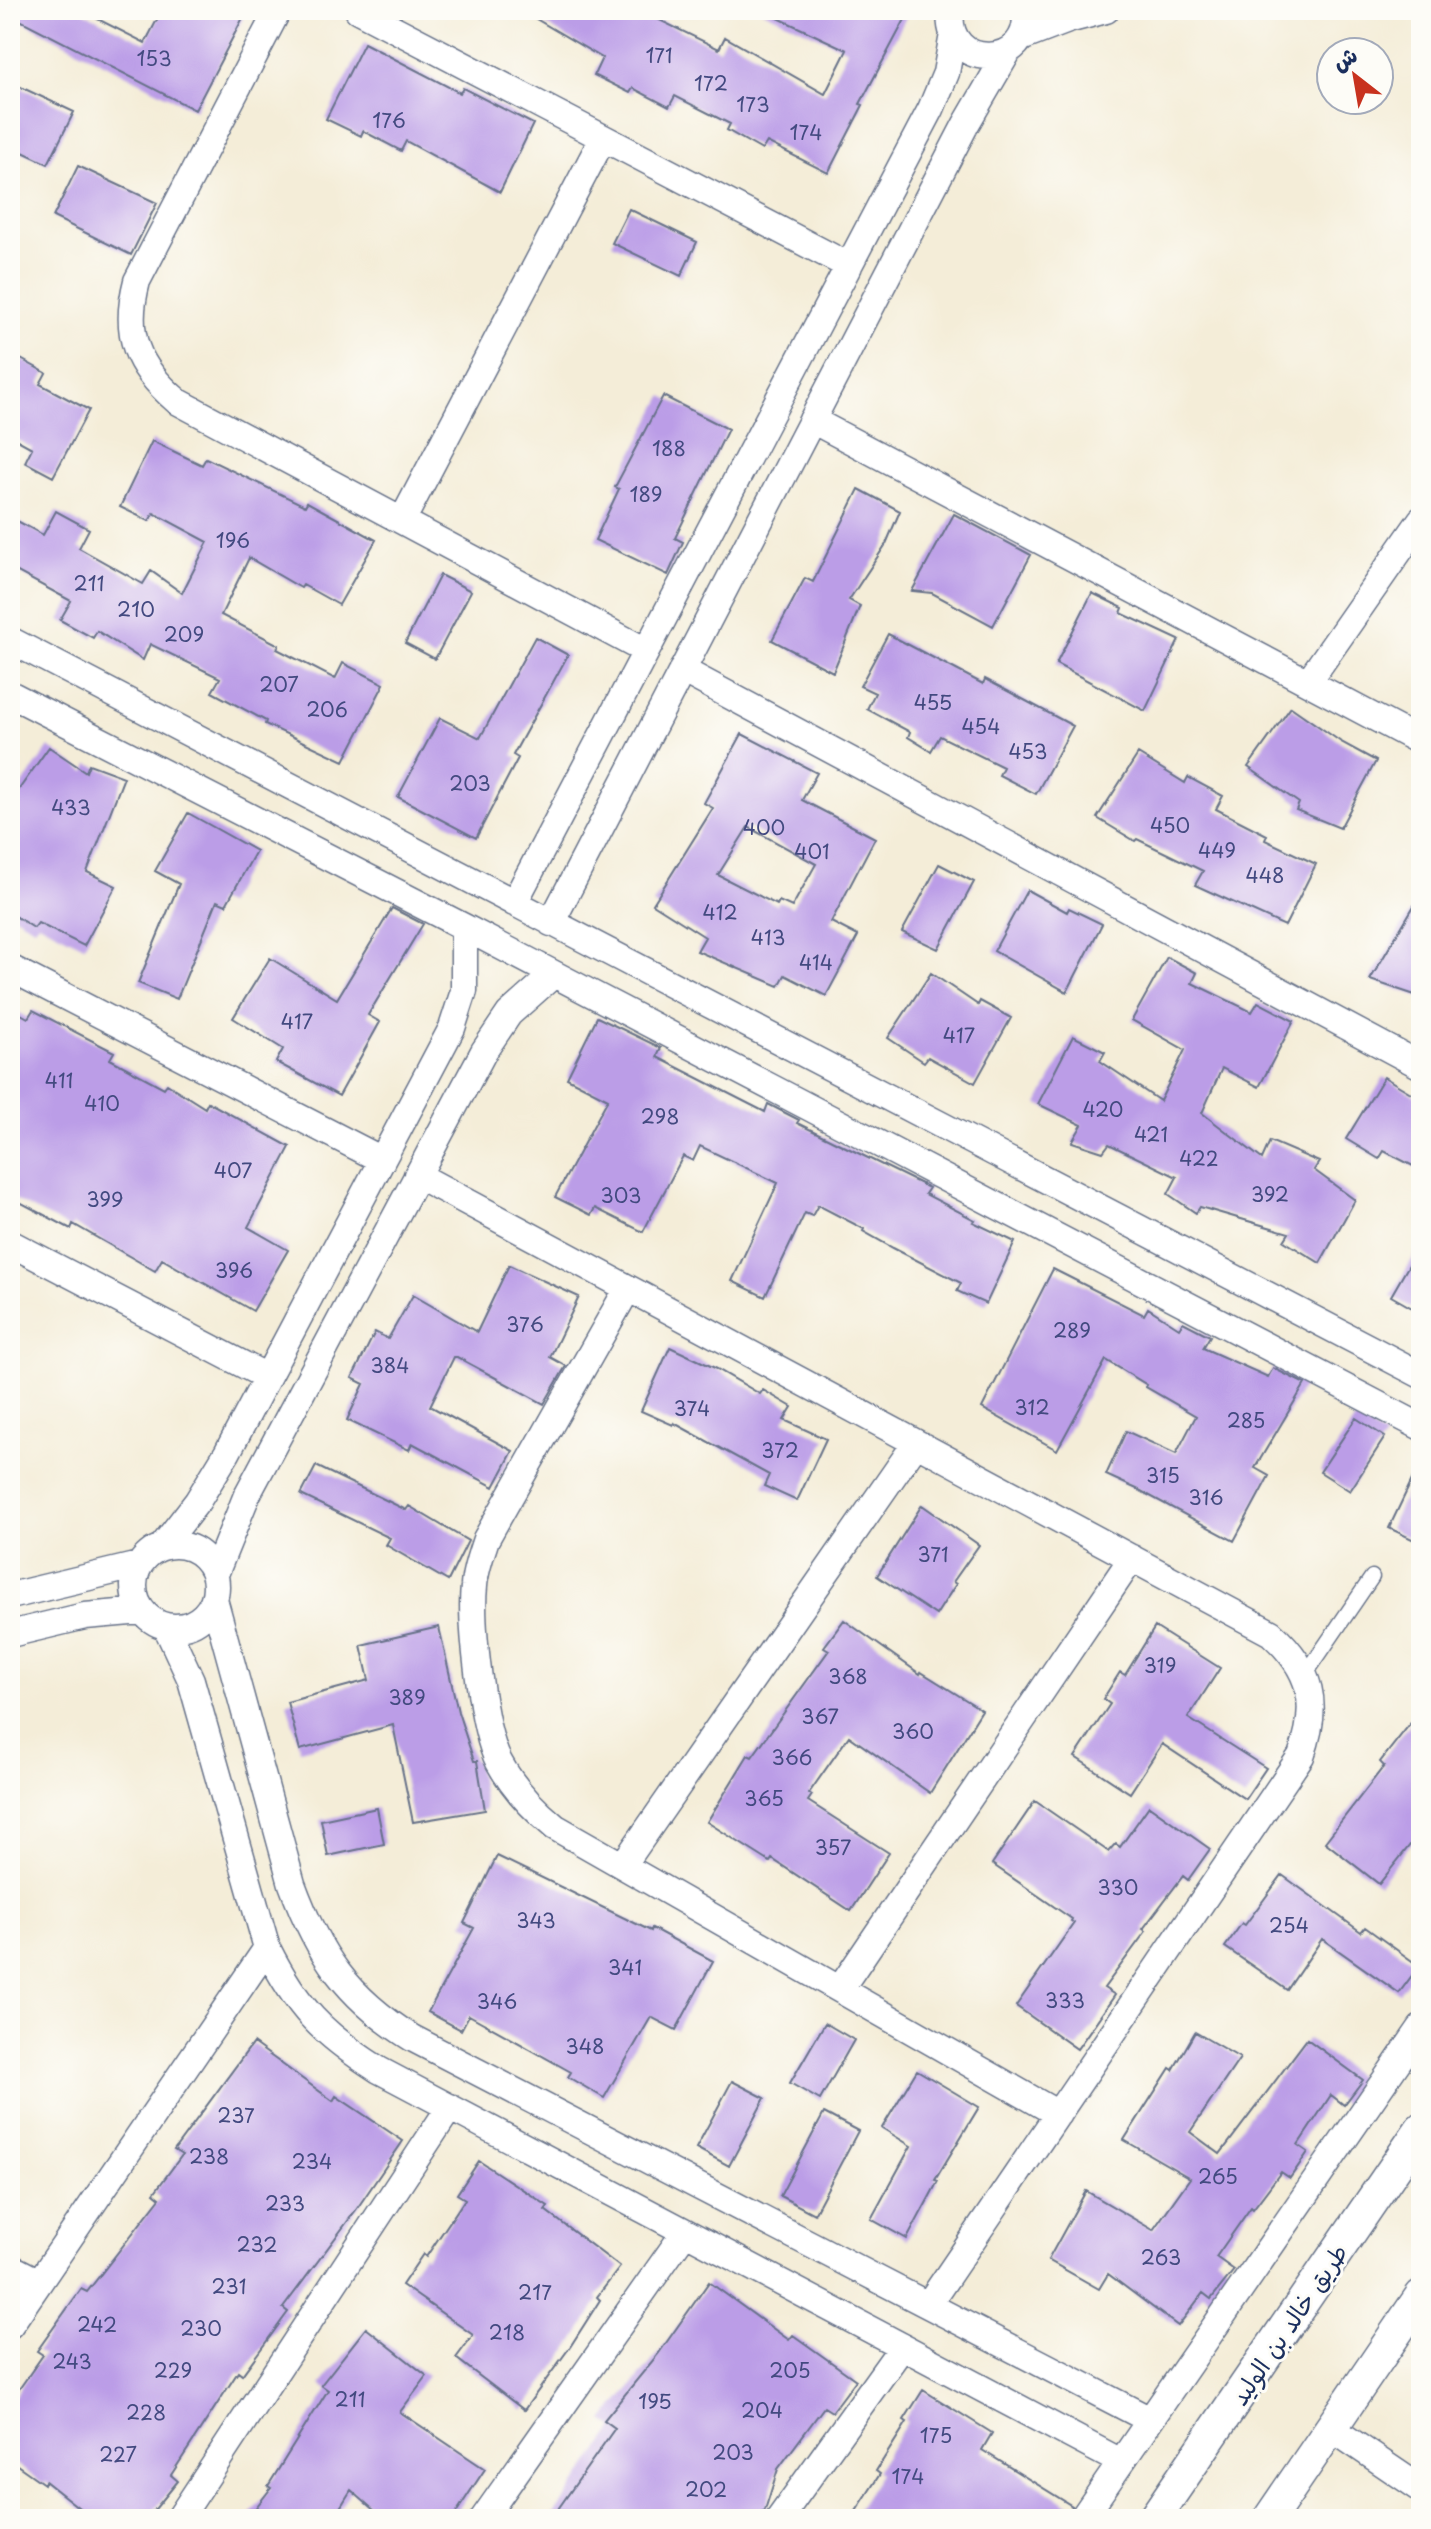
<svg xmlns="http://www.w3.org/2000/svg" width="1431" height="2529" font-family="'Playpen Sans','Playpen Sans Arabic',sans-serif">
	<style>
		.building { fill: #bb9de7; fill-rule: evenodd }
		.lines { fill: none; stroke-linecap: round; stroke-linejoin: round }
		.service-casing { stroke: #677289; stroke-width: 17 }
		.minor-casing { stroke: #677289; stroke-width: 29 }
		.tertiary-casing { stroke: #677289; stroke-width: 35 }
		.service { stroke: #fff; stroke-width: 14 }
		.minor { stroke: #fff; stroke-width: 26 }
		.tertiary { stroke: #fff; stroke-width: 32 }
		.labels { text-anchor: middle; dominant-baseline: central; stroke-width: 6; stroke-linejoin: round; paint-order: stroke }
		.number-label { font-size: 20px; fill: #434a80 }
		.street-label { font-size: 24px; fill: #1b2f5e; stroke: #fdfcf7 }
	</style>
	<rect width="100%" height="100%" fill="#fdfcf7"/>
	<filter id="ink" filterUnits="userSpaceOnUse"><feTurbulence type="fractalNoise" baseFrequency=".0125" numOctaves="2"/><feDisplacementMap in="SourceGraphic" scale="16" xChannelSelector="R" yChannelSelector="G"/><feConvolveMatrix kernelMatrix="1 2 1 2 8 2 1 2 1" color-interpolation-filters="sRGB"/></filter>
	<filter id="wash" filterUnits="userSpaceOnUse"><feTurbulence type="fractalNoise" baseFrequency=".006" numOctaves="4" result="noise"/><feDisplacementMap in="SourceGraphic" scale="32" xChannelSelector="R" yChannelSelector="G"/><feGaussianBlur stdDeviation="1.8" result="paint"/><feColorMatrix in="noise" values="0 0 0 0 0 0 0 0 0 0 0 0 0 0 0 0 0 1.4 0 .05"/><feComposite in="paint" operator="in"/></filter>
	<g filter="url(#wash)">
		<rect width="100%" height="100%" fill="#f4edd8"/>
		<g id="blocks">
			<path class="building" d="M 10,10 L 80,10 L 145,43 L 162,10 L 247,10 L 195,110 L 10,15 Z
				M 521,10 L 639,10 L 719,49 L 725,37 L 825,94 L 847,50 L 761,10 L 910,10 L 860,104 L 863,105 L 828,173 L 767,142 L 762,150 L 727,130 L 730,124 L 675,96 L 669,107 L 633,88 L 630,93 L 594,75 L 602,58 Z
				M 364,43 L 460,93 L 463,88 L 533,124 L 500,192 L 406,141 L 401,151 L 363,131 L 361,136 L 326,119 Z
				M 10,82 L 74,112 L 48,164 L 10,146 Z
				M 78,166 L 157,203 L 131,255 L 53,217 Z
				M 629,209 L 697,242 L 681,276 L 612,243 Z
				M 19,358 L 46,373 L 40,384 L 89,410 L 53,477 L 25,462 L 32,448 L 10,436 L 10,373 Z
				M 663,396 L 728,429 L 675,538 L 683,542 L 668,575 L 595,540 L 619,489 L 615,487 Z
				M 152,441 L 202,465 L 206,458 L 305,506 L 307,502 L 376,540 L 339,605 L 303,585 L 301,588 L 249,558 L 221,615 L 279,645 L 277,649 L 335,679 L 343,663 L 384,684 L 344,761 L 265,724 L 266,721 L 212,692 L 220,678 L 150,644 L 143,660 L 97,631 L 93,638 L 60,620 L 71,601 L 10,568 L 10,517 L 43,535 L 56,511 L 89,529 L 79,548 L 143,584 L 151,571 L 182,593 L 208,542 L 154,513 L 149,521 L 120,507 Z
				M 859,489 L 900,511 L 886,544 L 849,600 L 860,606 L 833,672 L 772,640 L 805,578 L 813,582 Z
				M 954,514 L 1031,555 L 993,626 L 932,593 L 912,591 Z
				M 440,575 L 471,591 L 435,659 L 405,643 Z
				M 1092,593 L 1123,608 L 1121,613 L 1179,640 L 1145,711 L 1056,664 Z
				M 888,634 L 983,684 L 985,679 L 1073,726 L 1036,794 L 999,775 L 1003,767 L 940,736 L 931,751 L 908,737 L 910,732 L 867,709 L 875,693 L 860,686 Z
				M 535,637 L 568,655 L 513,755 L 518,758 L 476,838 L 398,797 L 440,718 L 480,738 Z
				M 1291,707 L 1341,742 L 1376,761 L 1340,828 L 1296,810 L 1299,803 L 1248,767 Z
				M 742,734 L 817,773 L 802,800 L 875,838 L 831,922 L 858,936 L 826,996 L 785,975 L 779,986 L 697,951 L 705,937 L 653,904 L 713,808 L 704,803 ZM 748,827 L 816,864 L 792,907 L 779,901 L 777,905 L 718,875 Z
				M 49,747 L 86,772 L 89,764 L 124,777 L 87,872 L 116,886 L 84,946 L 38,923 L 34,928 L 10,913 L 10,802 Z
				M 1138,754 L 1185,783 L 1188,777 L 1223,796 L 1216,809 L 1267,835 L 1265,840 L 1316,864 L 1285,926 L 1195,885 L 1203,871 L 1137,839 L 1135,841 L 1097,818 Z
				M 188,813 L 256,851 L 226,905 L 217,901 L 177,999 L 138,983 L 179,884 L 155,871 Z
				M 939,864 L 974,882 L 938,949 L 902,932 Z
				M 1027,890 L 1067,912 L 1069,908 L 1102,924 L 1067,992 L 994,951 Z
				M 1421,894 L 1421,997 L 1370,980 Z
				M 392,908 L 423,924 L 368,1015 L 380,1022 L 339,1096 L 276,1062 L 283,1049 L 233,1018 L 270,958 L 337,999 Z
				M 1167,957 L 1197,973 L 1192,983 L 1252,1012 L 1258,1002 L 1294,1021 L 1259,1087 L 1222,1068 L 1202,1113 L 1262,1159 L 1270,1141 L 1319,1162 L 1314,1170 L 1355,1200 L 1320,1263 L 1284,1241 L 1289,1233 L 1200,1207 L 1196,1213 L 1168,1194 L 1177,1177 L 1109,1144 L 1103,1152 L 1072,1142 L 1082,1125 L 1038,1104 L 1073,1036 L 1105,1052 L 1100,1061 L 1160,1101 L 1185,1050 L 1132,1020 Z
				M 931,973 L 978,1005 L 980,1001 L 1011,1018 L 975,1083 L 928,1057 L 924,1062 L 888,1038 Z
				M 10,1008 L 28,1018 L 33,1010 L 114,1052 L 110,1059 L 164,1088 L 167,1084 L 205,1108 L 208,1102 L 290,1147 L 248,1227 L 288,1250 L 253,1311 L 162,1259 L 155,1271 L 73,1224 L 71,1229 L 10,1197 Z
				M 597,1017 L 661,1048 L 657,1057 L 765,1112 L 768,1104 L 799,1120 L 797,1123 L 929,1188 L 925,1194 L 975,1220 L 973,1222 L 1015,1242 L 986,1304 L 957,1291 L 961,1283 L 893,1248 L 863,1231 L 864,1229 L 818,1205 L 812,1216 L 805,1213 L 765,1297 L 732,1281 L 778,1183 L 700,1146 L 693,1161 L 683,1156 L 643,1232 L 595,1208 L 591,1215 L 555,1197 L 608,1099 L 567,1078 Z
				M 1384,1077 L 1421,1099 L 1421,1170 L 1384,1151 L 1379,1159 L 1346,1139 Z
				M 1421,1244 L 1421,1313 L 1391,1296 Z
				M 509,1265 L 579,1297 L 550,1357 L 566,1366 L 544,1404 L 457,1357 L 454,1357 L 430,1406 L 513,1451 L 494,1487 L 412,1443 L 409,1450 L 347,1420 L 364,1384 L 352,1378 L 375,1332 L 388,1339 L 413,1295 L 477,1332 Z
				M 1053,1269 L 1144,1315 L 1148,1308 L 1179,1328 L 1183,1322 L 1210,1336 L 1203,1348 L 1268,1377 L 1273,1368 L 1305,1384 L 1255,1468 L 1269,1476 L 1234,1541 L 1139,1490 L 1106,1475 L 1126,1431 L 1176,1454 L 1196,1416 L 1146,1387 L 1147,1385 L 1106,1360 L 1057,1450 L 982,1408 Z
				M 670,1347 L 717,1369 L 760,1394 L 763,1390 L 792,1407 L 784,1420 L 826,1439 L 797,1501 L 764,1486 L 769,1475 L 674,1423 L 673,1425 L 641,1411 Z
				M 1356,1418 L 1385,1437 L 1350,1491 L 1320,1472 Z
				M 1421,1461 L 1421,1525 L 1414,1540 L 1389,1528 Z
				M 316,1466 L 406,1510 L 409,1506 L 468,1541 L 448,1581 L 386,1545 L 390,1538 L 301,1495 Z
				M 922,1505 L 979,1545 L 953,1582 L 956,1584 L 936,1615 L 877,1576 Z
				M 844,1620 L 920,1674 L 921,1672 L 982,1710 L 930,1793 L 849,1736 L 809,1793 L 812,1795 L 808,1801 L 889,1853 L 851,1911 L 772,1859 L 770,1862 L 707,1822 L 748,1755 L 752,1757 L 829,1650 L 824,1647 Z
				M 439,1627 L 458,1712 L 474,1761 L 477,1761 L 485,1810 L 413,1822 L 393,1725 L 300,1750 L 287,1702 L 369,1680 L 361,1645 Z
				M 1155,1627 L 1220,1668 L 1188,1718 L 1266,1768 L 1245,1799 L 1162,1744 L 1130,1793 L 1075,1757 L 1110,1704 L 1103,1699 L 1120,1672 L 1125,1675 Z
				M 1421,1710 L 1421,1831 L 1379,1884 L 1325,1842 L 1384,1766 L 1380,1762 Z
				M 1035,1801 L 1109,1852 L 1116,1844 L 1120,1847 L 1149,1806 L 1210,1849 L 1188,1880 L 1183,1876 L 1143,1929 L 1146,1931 L 1104,1988 L 1115,1995 L 1077,2049 L 1016,2006 L 1074,1923 L 1071,1921 L 1072,1919 L 992,1864 Z
				M 377,1808 L 384,1844 L 328,1856 L 321,1820 Z
				M 497,1856 L 651,1931 L 652,1928 L 713,1961 L 676,2030 L 651,2017 L 604,2098 L 568,2077 L 571,2072 L 469,2015 L 461,2030 L 428,2012 L 474,1928 L 464,1923 Z
				M 1282,1875 L 1361,1932 L 1365,1927 L 1419,1966 L 1399,1993 L 1322,1939 L 1287,1990 L 1225,1947 L 1242,1923 L 1245,1925 Z
				M 825,2023 L 854,2040 L 820,2100 L 790,2083 Z
				M 1195,2032 L 1240,2058 L 1190,2132 L 1220,2154 L 1307,2039 L 1363,2080 L 1344,2105 L 1331,2095 L 1298,2145 L 1308,2152 L 1290,2178 L 1281,2172 L 1253,2209 L 1251,2207 L 1216,2257 L 1234,2270 L 1211,2299 L 1203,2293 L 1178,2326 L 1108,2274 L 1099,2289 L 1048,2260 L 1086,2191 L 1153,2230 L 1190,2178 L 1124,2140 L 1170,2068 L 1173,2070 Z
				M 253,2043 L 333,2101 L 336,2096 L 403,2141 L 356,2210 L 283,2308 L 288,2312 L 242,2375 L 238,2372 L 171,2475 L 178,2481 L 147,2519 L 93,2519 L 45,2481 L 44,2484 L 10,2460 L 10,2402 L 43,2355 L 37,2351 L 81,2289 L 87,2292 L 160,2198 L 154,2193 L 182,2155 L 174,2150 Z
				M 917,2070 L 979,2107 L 935,2180 L 938,2181 L 907,2239 L 871,2219 L 911,2146 L 882,2128 Z
				M 732,2081 L 765,2098 L 729,2166 L 696,2148 Z
				M 824,2113 L 858,2131 L 814,2214 L 780,2196 Z
				M 479,2161 L 548,2206 L 545,2210 L 620,2267 L 597,2297 L 600,2300 L 570,2347 L 524,2410 L 456,2358 L 473,2335 L 402,2285 L 423,2254 L 426,2257 L 465,2199 L 457,2194 Z
				M 709,2282 L 789,2340 L 793,2335 L 856,2380 L 832,2412 L 824,2407 L 778,2469 L 765,2510 L 755,2519 L 551,2519 L 615,2428 L 604,2420 L 659,2353 Z
				M 366,2328 L 427,2376 L 400,2412 L 485,2469 L 452,2519 L 384,2519 L 351,2490 L 333,2519 L 247,2519 L 271,2488 L 268,2486 L 328,2390 L 321,2385 Z
				M 923,2390 L 992,2433 L 982,2450 L 1072,2506 L 1066,2519 L 851,2519 L 880,2474 L 876,2471 L 907,2422 L 904,2420 Z"/>
		</g>
	</g>
	<g filter="url(#ink)">
		<use href="#blocks" fill-opacity="0" stroke="#677289" stroke-width="2"/>
		<g class="lines">
			<defs>
				<path id="service" d="M 1305,1675 L 1372,1577"/>
				<path id="minor" d="M 278,10 L 137,281 C 123,334 136,366 177,401 L 646,651
					M 358,10 L 849,266
					M 951,10 C 943,73 1035,69 1025,10
					M 1021,38 L 1068,20 L 1106,10
					M 812,420 L 1421,742
					M 402,521 L 603,138
					M 10,640 L 1421,1375
					M 682,670 L 1421,1066
					M 1308,682 L 1421,520
					M 10,694 L 464,927 L 1421,1427
					M 514,903 L 931,109 L 946,73 L 953,34
					M 551,923 L 966,124 L 1009,50
					M 10,968 L 382,1160
					M 417,1175 L 1271,1633 C 1312,1670 1320,1704 1301,1756 L 928,2305
					M 10,1243 L 267,1377
					M 628,1288 L 486,1539 C 481,1554 475,1570 474,1586 C 470,1624 482,1729 499,1762 C 513,1788 532,1808 555,1827 L 1058,2114
					M134 1586a41 41 0 1 1 82 0a41 41 0 1 1-82 0Z
					M 162,1547 L 197,1502 L 227,1453 L 452,1028 L 464,991 L 464,927
					M 215,1574 L 247,1495 L 484,1051 L 509,1014 L 554,974
					M 10,1596 L 139,1565
					M 214,1599 L 292,1884 C 318,1955 348,1998 412,2038 L 1150,2420
					M 166,1626 L 191,1680 L 267,1948 C 297,2008 322,2034 379,2070 L 1121,2462
					M 10,1634 L 85,1616 L 142,1611
					M 623,1865 L 916,1443
					M 840,1989 L 1132,1558
					M 10,2267 L 39,2282
					M 10,2325 L 267,1948
					M 1331,2428 L 1421,2489
					M 179,2519 L 450,2107
					M 483,2519 L 685,2232
					M 779,2519 L 902,2347
					M 1082,2519 L 1421,2028"/>
				<path id="tertiary" d="M 1154,2519 L 1421,2129
					M 1269,2519 L 1421,2296"/>
			</defs>
			<use href="#service" class="service-casing"/>
			<use href="#minor" class="minor-casing"/>
			<use href="#tertiary" class="tertiary-casing"/>
			<use href="#service" class="service"/>
			<use href="#minor" class="minor"/>
			<use href="#tertiary" class="tertiary"/>
		</g>
	</g>
	<g class="labels">
		<g class="number-label">
			<text x="659" y="55">171</text>
			<text x="154" y="58">153</text>
			<text x="711" y="83">172</text>
			<text x="753" y="104">173</text>
			<text x="389" y="120">176</text>
			<text x="806" y="132">174</text>
			<text x="669" y="448">188</text>
			<text x="646" y="494">189</text>
			<text x="233" y="540">196</text>
			<text x="89" y="583">211</text>
			<text x="136" y="609">210</text>
			<text x="184" y="634">209</text>
			<text x="279" y="684">207</text>
			<text x="933" y="702">455</text>
			<text x="327" y="709">206</text>
			<text x="981" y="726">454</text>
			<text x="1028" y="751">453</text>
			<text x="470" y="783">203</text>
			<text x="71" y="807">433</text>
			<text x="1170" y="825">450</text>
			<text x="764" y="827">400</text>
			<text x="1217" y="850">449</text>
			<text x="812" y="851">401</text>
			<text x="1265" y="875">448</text>
			<text x="720" y="912">412</text>
			<text x="768" y="937">413</text>
			<text x="816" y="962">414</text>
			<text x="297" y="1021">417</text>
			<text x="959" y="1035">417</text>
			<text x="59" y="1080">411</text>
			<text x="102" y="1103">410</text>
			<text x="1103" y="1109">420</text>
			<text x="660" y="1116">298</text>
			<text x="1151" y="1134">421</text>
			<text x="1199" y="1158">422</text>
			<text x="233" y="1170">407</text>
			<text x="1270" y="1194">392</text>
			<text x="621" y="1195">303</text>
			<text x="105" y="1199">399</text>
			<text x="234" y="1270">396</text>
			<text x="525" y="1324">376</text>
			<text x="1072" y="1330">289</text>
			<text x="390" y="1365">384</text>
			<text x="1032" y="1407">312</text>
			<text x="692" y="1408">374</text>
			<text x="1246" y="1420">285</text>
			<text x="780" y="1450">372</text>
			<text x="1163" y="1475">315</text>
			<text x="1206" y="1497">316</text>
			<text x="933" y="1554">371</text>
			<text x="1160" y="1665">319</text>
			<text x="848" y="1676">368</text>
			<text x="407" y="1697">389</text>
			<text x="820" y="1716">367</text>
			<text x="913" y="1731">360</text>
			<text x="792" y="1757">366</text>
			<text x="764" y="1798">365</text>
			<text x="833" y="1847">357</text>
			<text x="1118" y="1887">330</text>
			<text x="536" y="1920">343</text>
			<text x="1289" y="1925">254</text>
			<text x="625" y="1967">341</text>
			<text x="1065" y="2000">333</text>
			<text x="497" y="2001">346</text>
			<text x="585" y="2046">348</text>
			<text x="236" y="2115">237</text>
			<text x="209" y="2156">238</text>
			<text x="312" y="2161">234</text>
			<text x="1218" y="2176">265</text>
			<text x="285" y="2203">233</text>
			<text x="257" y="2244">232</text>
			<text x="1161" y="2257">263</text>
			<text x="229" y="2286">231</text>
			<text x="535" y="2292">217</text>
			<text x="97" y="2324">242</text>
			<text x="201" y="2328">230</text>
			<text x="507" y="2332">218</text>
			<text x="72" y="2361">243</text>
			<text x="173" y="2370">229</text>
			<text x="790" y="2370">205</text>
			<text x="350" y="2399">211</text>
			<text x="655" y="2401">195</text>
			<text x="762" y="2410">204</text>
			<text x="146" y="2412">228</text>
			<text x="936" y="2435">175</text>
			<text x="733" y="2452">203</text>
			<text x="118" y="2454">227</text>
			<text x="908" y="2476">174</text>
			<text x="706" y="2489">202</text>
		</g>
		<g class="street-label">
			<text transform="translate(1288 2324) rotate(-56)">طريق خالد بن الوليد</text>
		</g>
	</g>
	<rect width="1431" height="2529" fill="none" stroke="#fdfcf7" stroke-width="40"/>
	<g transform="translate(1355 76) rotate(329)"><circle r="38" fill="#fdfcf7" stroke="#a3aaba" stroke-width="2"/>
	<path d="M0-6L14 30L0 20L-14 30Z" fill="#c8321e"/>
	<text y="-12" font-size="22" font-weight="bold" text-anchor="middle" fill="#1b2f5e">ش</text>
	</g>
</svg>
